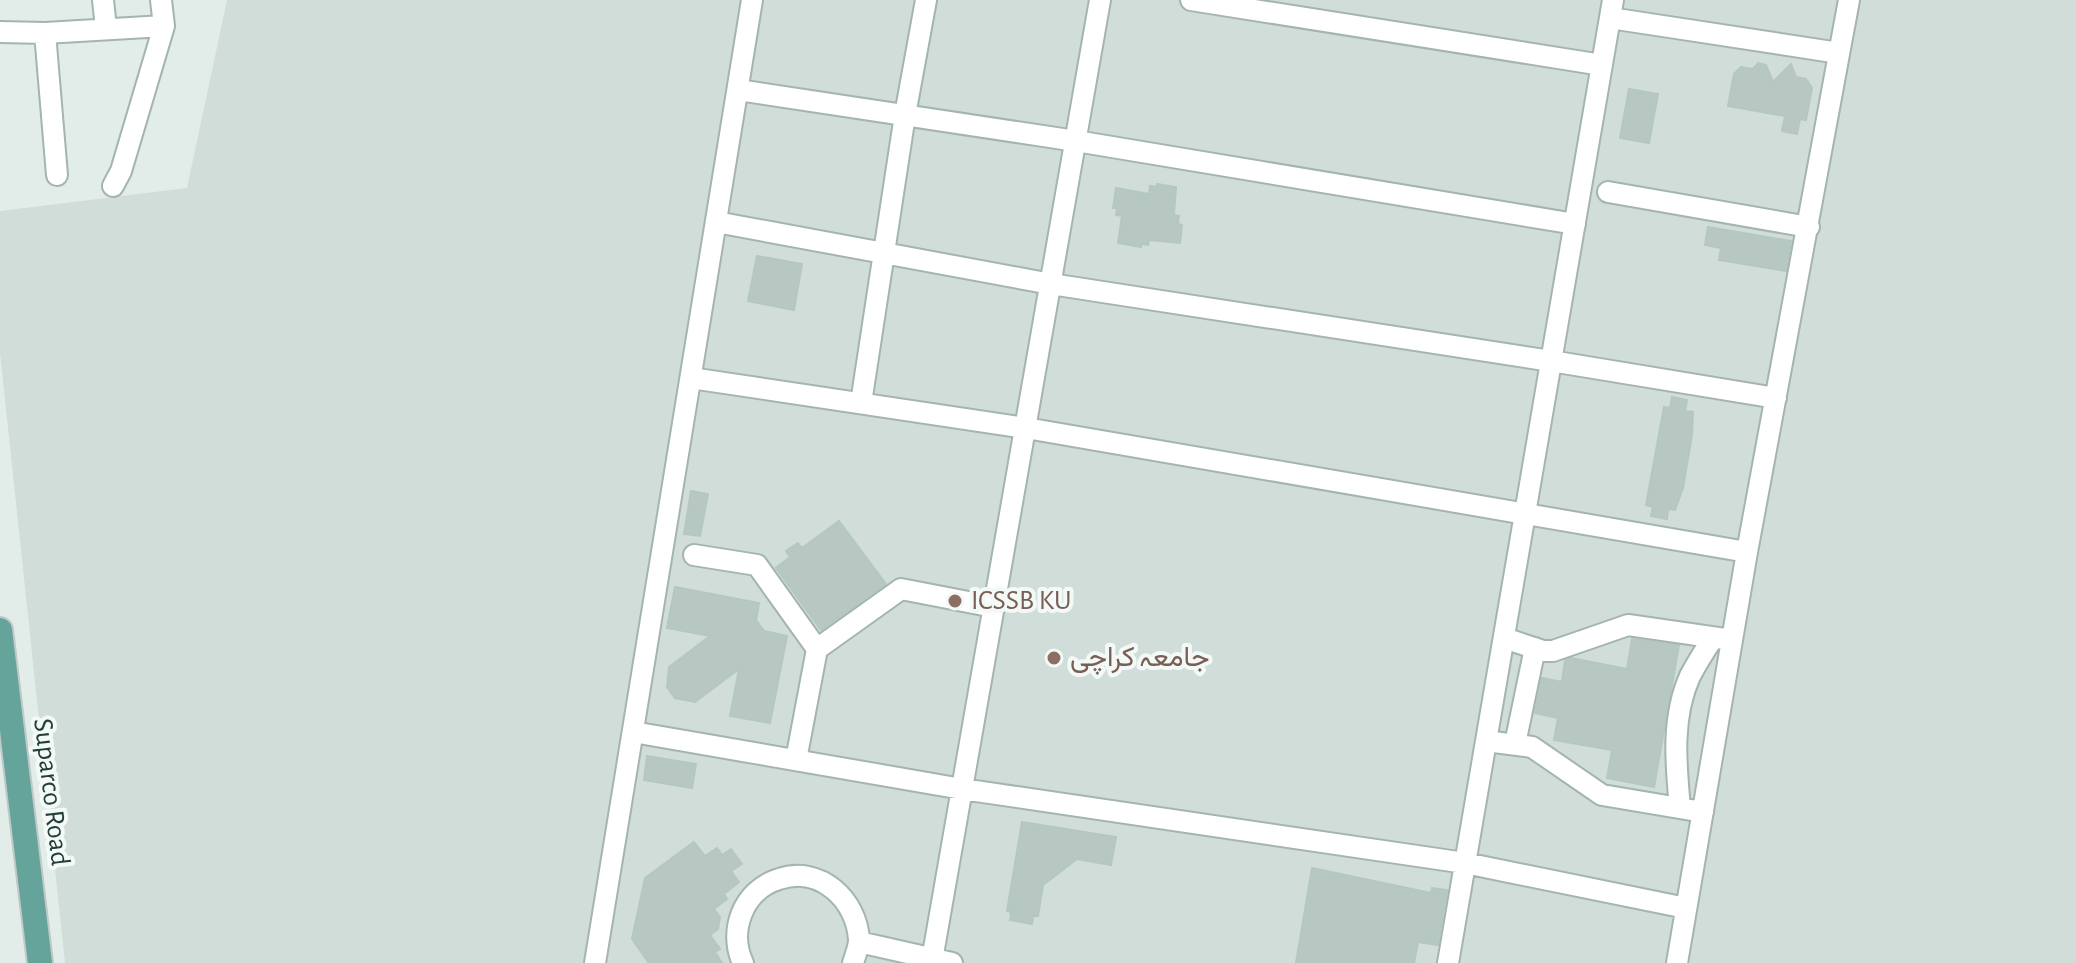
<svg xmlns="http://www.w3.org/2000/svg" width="2076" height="963" font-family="'Alegreya Sans',Vazirmatn,sans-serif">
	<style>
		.built { fill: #d0ddd8 }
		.building { fill: #b7c8c2; stroke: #b4c7c1; stroke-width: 2 }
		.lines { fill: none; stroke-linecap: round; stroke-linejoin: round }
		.minor-casing { stroke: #a4b5b1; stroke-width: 24 }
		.major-casing { stroke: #c1c9c8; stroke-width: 28 }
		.minor { stroke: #fff; stroke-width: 20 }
		.major { stroke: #65a49a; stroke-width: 24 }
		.education-dot { fill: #8d6e63; stroke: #f3f9f6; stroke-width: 3 }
		.labels { text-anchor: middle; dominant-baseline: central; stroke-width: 8; stroke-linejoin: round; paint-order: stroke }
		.education-label { font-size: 28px; fill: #785e54; stroke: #f3f9f6; text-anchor: start }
		.street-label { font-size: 28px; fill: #213e39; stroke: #f3f9f6 }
	</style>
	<rect width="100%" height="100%" fill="#e2ede9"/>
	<path class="built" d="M 227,0 L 2076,0 L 2076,963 L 65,963 L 0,353 L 0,211 L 187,188 Z"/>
	<path class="building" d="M 1758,63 L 1766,65 L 1773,82 L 1791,64 L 1796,77 L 1806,79 L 1812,88 L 1806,120 L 1800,119 L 1797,134 L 1782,131 L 1785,116 L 1728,106 L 1734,74 L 1741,67 L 1753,69 Z
		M 1629,89 L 1658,94 L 1649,143 L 1620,138 Z
		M 1157,184 L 1176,187 L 1174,215 L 1179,216 L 1178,224 L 1182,225 L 1180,243 L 1149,240 L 1148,245 L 1141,244 L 1141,247 L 1118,243 L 1122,216 L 1116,215 L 1117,208 L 1113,208 L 1116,188 L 1149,194 L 1150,186 L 1157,187 Z
		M 1708,227 L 1791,241 L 1786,271 L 1719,260 L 1721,248 L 1705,245 Z
		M 757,256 L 802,264 L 794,310 L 748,301 Z
		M 1672,397 L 1687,400 L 1685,411 L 1693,412 L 1692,435 L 1683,488 L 1675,510 L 1668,509 L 1667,519 L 1651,516 L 1653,507 L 1646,505 L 1664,407 L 1670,408 Z
		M 691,491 L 708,494 L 700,536 L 684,534 Z
		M 839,521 L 886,584 L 821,630 L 776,568 L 790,557 L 786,551 L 798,543 L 802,548 Z
		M 675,587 L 759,603 L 756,620 L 764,631 L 787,636 L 770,723 L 730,716 L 739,669 L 695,702 L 675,698 L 667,687 L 669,667 L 710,636 L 667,628 Z
		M 1632,639 L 1679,645 L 1654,787 L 1607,778 L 1612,750 L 1554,740 L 1558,718 L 1535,713 L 1542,678 L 1562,682 L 1565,660 L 1571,658 L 1627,669 Z
		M 647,756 L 696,764 L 692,788 L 644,780 Z
		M 1022,822 L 1116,837 L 1111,865 L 1077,859 L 1043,885 L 1038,916 L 1033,916 L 1032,924 L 1010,920 L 1011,912 L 1007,911 Z
		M 694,842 L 705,856 L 717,848 L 722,855 L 731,849 L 742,864 L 731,871 L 739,882 L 724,894 L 727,899 L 714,909 L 720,917 L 718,929 L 710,935 L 720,949 L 715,952 L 722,963 L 649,963 L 632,939 L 645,878 Z
		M 1312,868 L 1431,893 L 1432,888 L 1447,890 L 1438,945 L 1418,942 L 1414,963 L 1296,963 Z"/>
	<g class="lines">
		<defs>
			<path id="minor" d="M 103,0 L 106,28
				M 1191,0 L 1602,65
				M 1610,18 L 1839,53
				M 0,32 L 45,33
				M 738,90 L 1076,141 L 1575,224
				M 57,175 L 45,33 L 164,26
				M 113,186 L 121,171 L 164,26 L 161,0
				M 1608,192 L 1809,227
				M 716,222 L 1051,284 L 1551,361 L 1776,398
				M 691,378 L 1026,428 L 1747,552
				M 861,403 L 905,115 L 926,0
				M 694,555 L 757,565 L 817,649
				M 1504,638 L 1543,651 L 1553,651 L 1628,625 L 1732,640
				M 633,732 L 962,789 L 1465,863 L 1686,908
				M 1486,741 L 1532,747 L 1602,795 L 1703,812
				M 1515,744 L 1535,648
				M 796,760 L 817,649 L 901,589 L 994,607
				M 1680,808 C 1676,765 1671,718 1690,676 C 1697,663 1705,650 1713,638
				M 859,942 L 952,963
				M 932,960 L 1100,0
				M 595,963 L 752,0
				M 743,963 C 728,931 743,890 779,879 C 820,865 857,900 859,940 C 859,947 855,956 853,963
				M 1448,963 L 1613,0
				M 1677,963 L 1747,552 L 1849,0"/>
			<path id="major" d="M 0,630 L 40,963"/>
		</defs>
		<use href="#minor" class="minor-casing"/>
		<use href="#major" class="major-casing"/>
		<use href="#minor" class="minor"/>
		<use href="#major" class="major"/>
	</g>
	<g class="education-dot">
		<circle cx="955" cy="601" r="8"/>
		<circle cx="1054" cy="658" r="8"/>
	</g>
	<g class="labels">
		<g class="education-label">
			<text x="971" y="601">ICSSB KU</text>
			<text x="1070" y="658">جامعہ کراچی</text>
		</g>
		<g class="street-label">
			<text transform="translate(51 792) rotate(83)">Suparco Road</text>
		</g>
	</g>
</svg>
